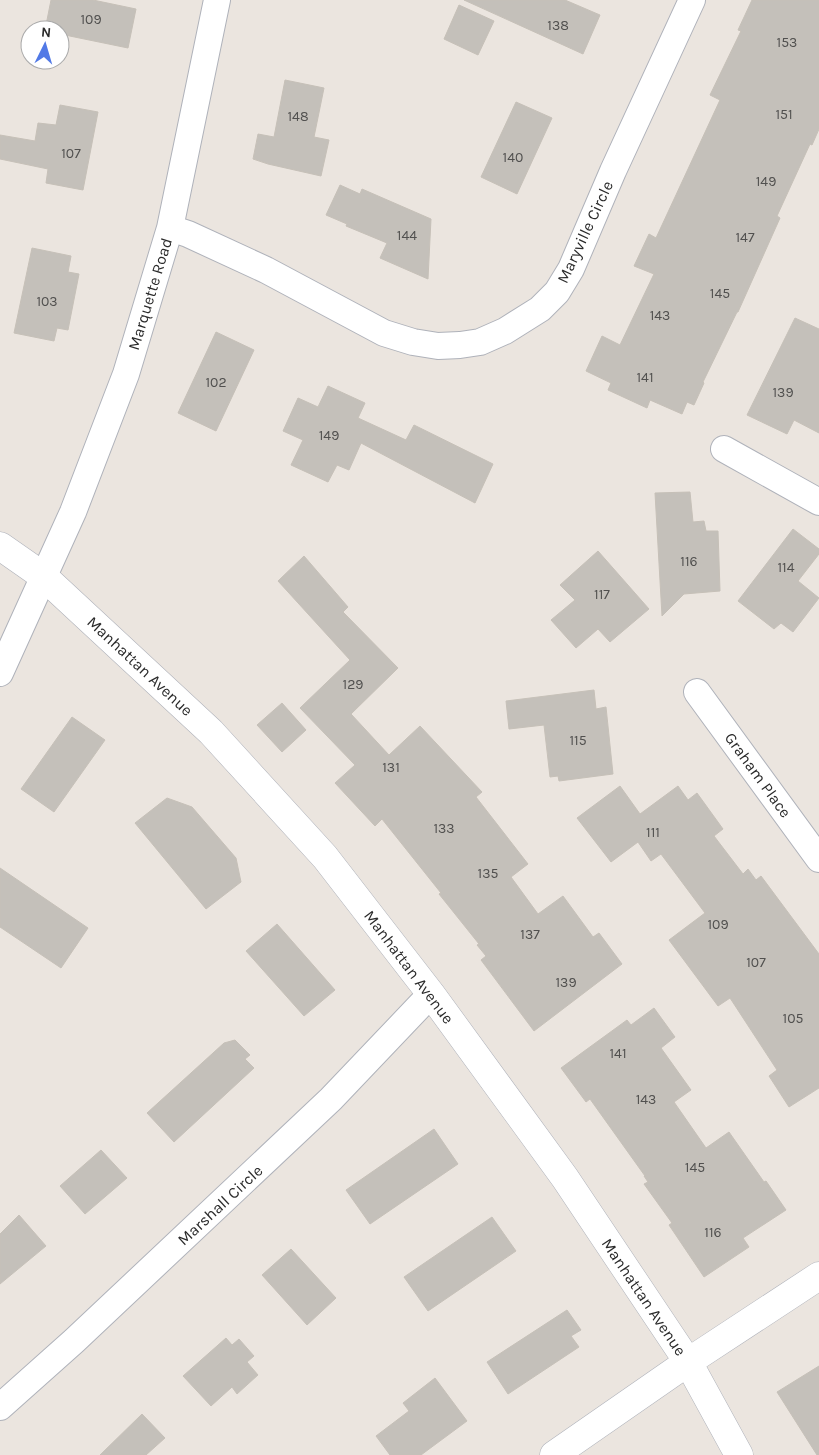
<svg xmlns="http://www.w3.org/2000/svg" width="819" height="1455" font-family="Karla,sans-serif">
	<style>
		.building { fill: #c4c0ba; stroke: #c6c0b8 }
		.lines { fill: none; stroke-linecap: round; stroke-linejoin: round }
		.street-casing { stroke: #afb2ba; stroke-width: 28 }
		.secondary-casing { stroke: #afb2ba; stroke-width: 29 }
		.street { stroke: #fff; stroke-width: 26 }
		.secondary { stroke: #fff; stroke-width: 28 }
		.labels { text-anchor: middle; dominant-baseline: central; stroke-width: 4; stroke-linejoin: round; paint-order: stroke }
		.number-label { font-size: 14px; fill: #51504f }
		.street-label { font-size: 16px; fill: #2b2b2b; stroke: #fff }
	</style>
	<rect width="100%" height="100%" fill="#ebe5df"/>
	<path class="building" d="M 51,0 L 93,0 L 136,9 L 128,48 L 60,34 L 60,30 L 45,30 Z
		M 464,0 L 565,0 L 600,15 L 583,54 Z
		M 752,0 L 819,0 L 819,129 L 812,145 L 810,144 L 777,216 L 780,218 L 738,312 L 737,312 L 703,382 L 704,383 L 694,405 L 687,402 L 682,414 L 650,400 L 647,408 L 608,390 L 611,383 L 586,371 L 602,336 L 620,345 L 654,274 L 634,266 L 649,234 L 656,238 L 720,100 L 710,95 L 741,31 L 738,30 Z
		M 459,5 L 494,21 L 478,55 L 444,39 Z
		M 285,80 L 324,88 L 314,137 L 329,140 L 321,176 L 268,164 L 253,159 L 258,134 L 274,137 Z
		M 516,102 L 552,118 L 517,194 L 481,177 Z
		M 60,105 L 98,112 L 83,190 L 46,183 L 48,169 L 0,159 L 0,135 L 35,141 L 38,123 L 56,125 Z
		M 340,185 L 360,194 L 362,189 L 431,219 L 428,279 L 380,258 L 387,243 L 346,226 L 347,224 L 326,215 Z
		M 32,248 L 71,256 L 68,272 L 79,274 L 68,330 L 57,328 L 54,341 L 14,333 Z
		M 795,318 L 819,329 L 819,433 L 794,420 L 787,434 L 747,415 Z
		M 216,332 L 254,350 L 216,431 L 178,413 Z
		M 328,386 L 365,403 L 358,418 L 406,440 L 414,425 L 493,464 L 475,503 L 361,443 L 349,470 L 337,465 L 328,482 L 291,465 L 303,440 L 283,431 L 298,398 L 318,407 Z
		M 690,492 L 693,522 L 704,521 L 706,531 L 718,531 L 720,591 L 684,594 L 662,616 L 655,493 Z
		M 793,529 L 819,549 L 819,554 L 798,581 L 819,598 L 793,632 L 781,623 L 774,629 L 738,601 Z
		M 598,551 L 649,609 L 610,642 L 598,629 L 576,648 L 551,620 L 575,600 L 560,585 Z
		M 304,556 L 348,607 L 343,612 L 398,668 L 351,714 L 389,755 L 420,726 L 482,792 L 476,797 L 528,864 L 511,877 L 538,914 L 563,896 L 593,937 L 599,933 L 622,964 L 534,1031 L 481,960 L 486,956 L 477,945 L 479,944 L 439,894 L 441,893 L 382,819 L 375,826 L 335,783 L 355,765 L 300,708 L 350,660 L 278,581 Z
		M 594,690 L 596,709 L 606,707 L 613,774 L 559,781 L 558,776 L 550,777 L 544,725 L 509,729 L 506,701 Z
		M 282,703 L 306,730 L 282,752 L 257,725 Z
		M 72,717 L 105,740 L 54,812 L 21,789 Z
		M 620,786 L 640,814 L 678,786 L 688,800 L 697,793 L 723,829 L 714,836 L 743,874 L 748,869 L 756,880 L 761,876 L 819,954 L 819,1088 L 789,1107 L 769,1076 L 777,1070 L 730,998 L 718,1006 L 669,940 L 705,913 L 661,854 L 651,861 L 638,842 L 611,862 L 577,818 Z
		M 167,798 L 192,807 L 236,858 L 241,882 L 206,909 L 135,823 Z
		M 0,868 L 88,928 L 61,968 L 0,927 Z
		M 277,924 L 335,990 L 304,1016 L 246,951 Z
		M 654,1008 L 675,1037 L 661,1048 L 691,1090 L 674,1102 L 706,1148 L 729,1132 L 764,1182 L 766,1181 L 786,1210 L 743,1238 L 749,1247 L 704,1277 L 669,1225 L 672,1223 L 644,1184 L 648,1182 L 644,1176 L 645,1176 L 590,1099 L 586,1102 L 561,1068 L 627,1020 L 631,1025 Z
		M 235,1040 L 250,1055 L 245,1059 L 254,1068 L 174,1142 L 147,1113 L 224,1043 Z
		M 434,1129 L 458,1164 L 370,1224 L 346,1190 Z
		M 101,1150 L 127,1178 L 85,1214 L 60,1186 Z
		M 19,1215 L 46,1246 L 0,1284 L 0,1234 Z
		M 492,1217 L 516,1251 L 428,1311 L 404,1277 Z
		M 291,1249 L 336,1298 L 307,1325 L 262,1275 Z
		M 567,1310 L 581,1330 L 571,1336 L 579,1347 L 508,1394 L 487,1362 Z
		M 226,1338 L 232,1345 L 239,1339 L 254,1356 L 247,1362 L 258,1375 L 237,1394 L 232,1387 L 211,1406 L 183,1376 Z
		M 819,1366 L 819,1455 L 817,1455 L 777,1392 Z
		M 435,1378 L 467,1421 L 421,1455 L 390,1455 L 376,1436 L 409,1411 L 403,1403 Z
		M 142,1414 L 165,1438 L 146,1455 L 100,1455 Z"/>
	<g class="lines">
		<defs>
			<path id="street" d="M 170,228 L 188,234 L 266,270 L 384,333 L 413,342 L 438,346 L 460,345 L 480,342 L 505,331 L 540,309 L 557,292 L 571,269 L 613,171 L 692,0
				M 724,449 L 819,502
				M 0,673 L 73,512 L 126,374 L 170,228 L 217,0
				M 697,692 L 819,859
				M 0,1407 L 74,1341 L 331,1099 L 431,994"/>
			<path id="secondary" d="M 0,546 L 43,576 L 211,732 L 325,857 L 431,994 L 565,1178 L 688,1362 L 739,1455
				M 554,1455 L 688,1362 L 819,1276"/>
		</defs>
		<use href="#street" class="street-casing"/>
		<use href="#secondary" class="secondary-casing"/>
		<use href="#street" class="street"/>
		<use href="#secondary" class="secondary"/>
	</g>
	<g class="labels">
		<g class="number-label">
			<text x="91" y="19">109</text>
			<text x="558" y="25">138</text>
			<text x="787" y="42">153</text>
			<text x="784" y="114">151</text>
			<text x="298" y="116">148</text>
			<text x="71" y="153">107</text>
			<text x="513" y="157">140</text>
			<text x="766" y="181">149</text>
			<text x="407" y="235">144</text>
			<text x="745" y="237">147</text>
			<text x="720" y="293">145</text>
			<text x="47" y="301">103</text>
			<text x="660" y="315">143</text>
			<text x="645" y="377">141</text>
			<text x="216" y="382">102</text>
			<text x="783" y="392">139</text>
			<text x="329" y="435">149</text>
			<text x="689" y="561">116</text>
			<text x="786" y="567">114</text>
			<text x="602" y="594">117</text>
			<text x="353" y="684">129</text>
			<text x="578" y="740">115</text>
			<text x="391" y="767">131</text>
			<text x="444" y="828">133</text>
			<text x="653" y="832">111</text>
			<text x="488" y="873">135</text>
			<text x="718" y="924">109</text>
			<text x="530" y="934">137</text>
			<text x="756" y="962">107</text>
			<text x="566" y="982">139</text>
			<text x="793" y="1018">105</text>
			<text x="618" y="1053">141</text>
			<text x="646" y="1099">143</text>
			<text x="695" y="1167">145</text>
			<text x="713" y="1232">116</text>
		</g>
		<g class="street-label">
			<text transform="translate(585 232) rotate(-65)">Maryville Circle</text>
			<text transform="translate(150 294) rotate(-73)">Marquette Road</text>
			<text transform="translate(140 666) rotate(43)">Manhattan Avenue</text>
			<text transform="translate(758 775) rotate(54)">Graham Place</text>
			<text transform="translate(409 967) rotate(53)">Manhattan Avenue</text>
			<text transform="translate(220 1205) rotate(-43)">Marshall Circle</text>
			<text transform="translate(644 1297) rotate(56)">Manhattan Avenue</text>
		</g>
	</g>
	<g transform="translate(45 45) rotate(5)"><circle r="24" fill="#ffffff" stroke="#aaaaaa"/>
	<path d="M0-4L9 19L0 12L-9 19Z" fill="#5179e6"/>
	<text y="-8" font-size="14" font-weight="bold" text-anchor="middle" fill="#2b2b2b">N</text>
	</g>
</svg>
